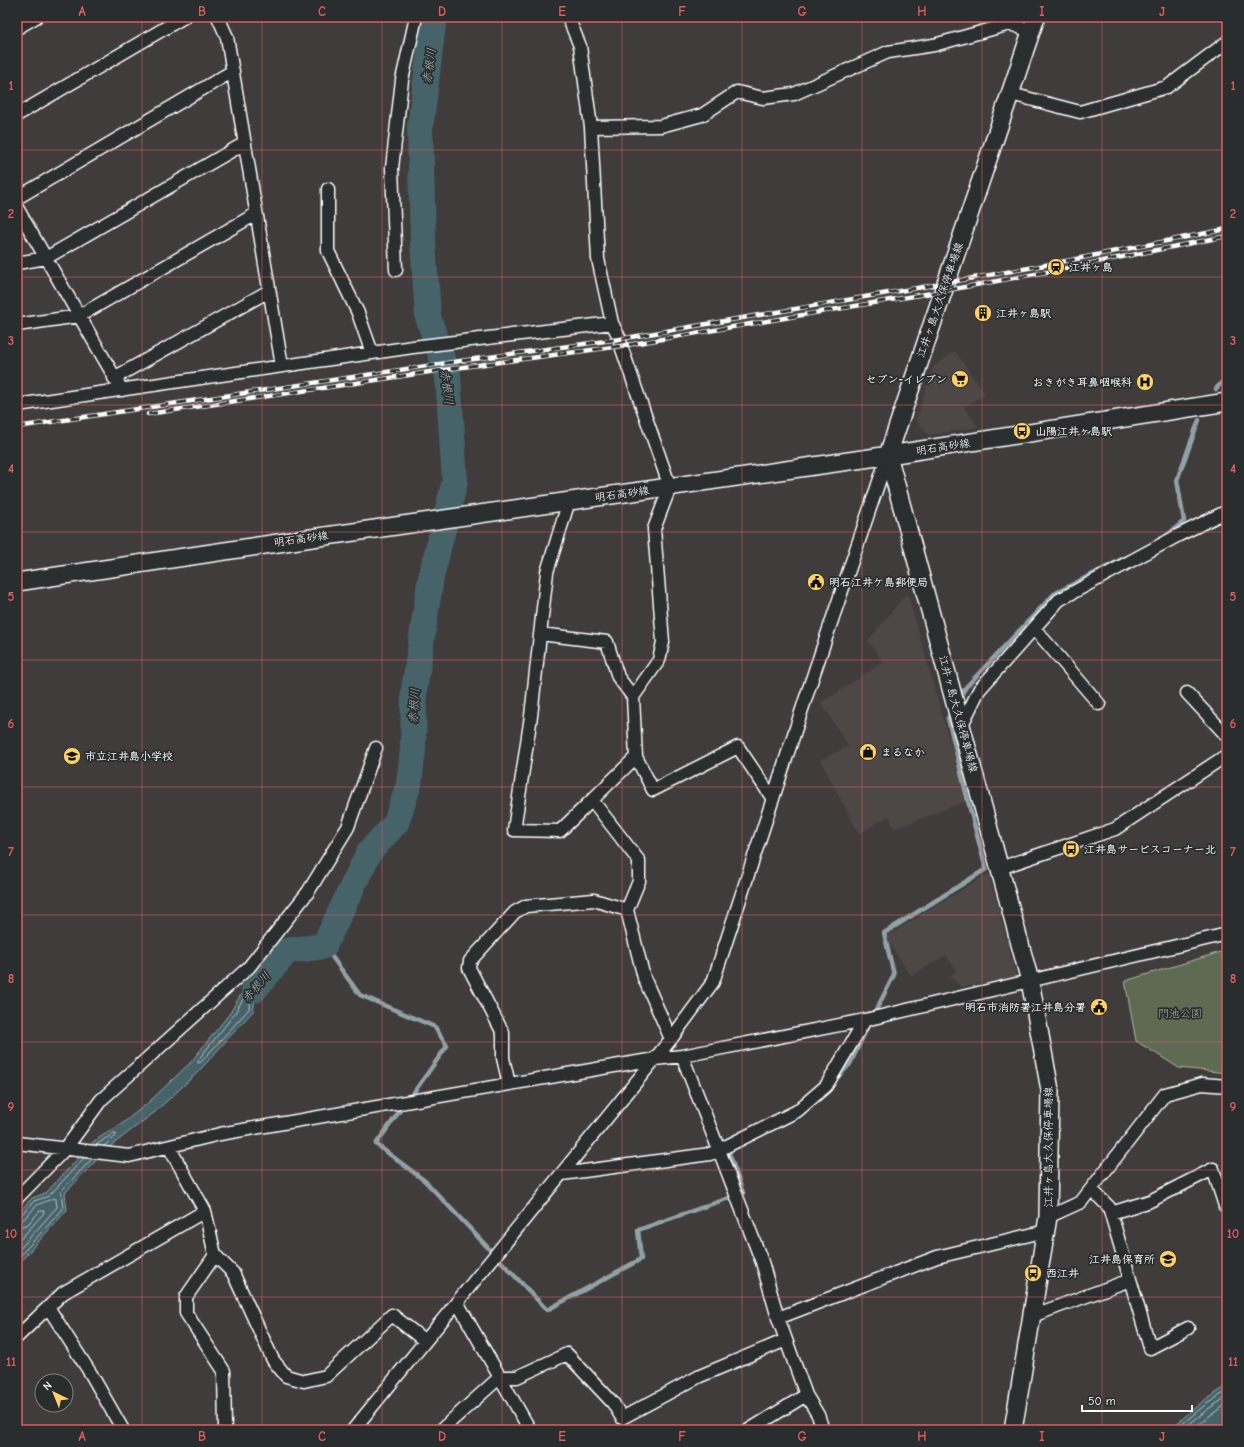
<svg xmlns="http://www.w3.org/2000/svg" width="1244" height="1447" font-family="'Comic Neue','Klee One',sans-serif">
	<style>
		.built { fill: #4e4644 }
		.green { fill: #5e6b52; stroke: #aeb5a8 }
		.water { fill: #47646b; stroke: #91a2a6 }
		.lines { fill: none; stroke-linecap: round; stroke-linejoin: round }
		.shore { stroke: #b5c1c4; stroke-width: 1 }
		.stream { stroke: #91a2a6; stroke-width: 4.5 }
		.river { stroke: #47646b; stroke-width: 26 }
		.minor-casing { stroke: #fff; stroke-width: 15 }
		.secondary-casing { stroke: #fff; stroke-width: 20 }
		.minor { stroke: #2a2d2e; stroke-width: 12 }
		.secondary { stroke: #2a2d2e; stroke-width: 17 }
		.rail-casing { stroke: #fff; stroke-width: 4.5 }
		.rail { stroke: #2a2d2e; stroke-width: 3; stroke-dasharray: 9; stroke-linecap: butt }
		.grid { fill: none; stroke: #e05e5e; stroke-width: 1; stroke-opacity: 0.55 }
		.labels { text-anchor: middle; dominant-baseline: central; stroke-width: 3.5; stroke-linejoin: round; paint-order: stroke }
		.poi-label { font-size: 11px; font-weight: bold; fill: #fff; stroke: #2a2d2e; text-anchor: start }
		.street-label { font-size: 11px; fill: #fff; stroke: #2a2d2e }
		.park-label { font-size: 11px; fill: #aeb5a8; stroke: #2a2d2e }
		.water-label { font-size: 12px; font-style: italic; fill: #acb9bc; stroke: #2a2d2e }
		.neatline { fill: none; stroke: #e05e5e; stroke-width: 1.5 }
		.grid-label { font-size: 13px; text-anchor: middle; font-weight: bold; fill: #e05e5e }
	</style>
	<rect width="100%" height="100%" fill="#3f3c3b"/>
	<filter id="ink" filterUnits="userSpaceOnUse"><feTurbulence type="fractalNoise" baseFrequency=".025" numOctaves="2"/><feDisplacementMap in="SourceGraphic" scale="8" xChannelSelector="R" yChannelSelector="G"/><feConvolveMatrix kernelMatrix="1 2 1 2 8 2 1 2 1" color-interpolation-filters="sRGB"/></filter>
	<g filter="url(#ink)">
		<path class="built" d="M 955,351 L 985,394 L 964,407 L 978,427 L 929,435 L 916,420 L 933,367 Z
			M 907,592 L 967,801 L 894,829 L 889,816 L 859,834 L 820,760 L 848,746 L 821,703 L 883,662 L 868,641 Z
			M 989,873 L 1017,978 L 961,987 L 950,977 L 956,970 L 946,955 L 911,976 L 885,937 Z"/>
		<path class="green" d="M 1227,950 L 1227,1073 L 1179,1068 L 1136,1041 L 1125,981 Z"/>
		<path class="water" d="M 278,962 L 256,994 L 253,1011 L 198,1072 L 155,1112 L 108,1148 L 65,1193 L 67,1210 L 17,1265 L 17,1214 L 32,1198 L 46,1193 L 94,1141 L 123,1123 L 149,1102 L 191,1062 L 230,1013 L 243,991 Z
			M 1227,1386 L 1227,1430 L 1169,1430 L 1203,1401 Z"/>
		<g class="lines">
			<path class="shore" d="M 250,991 L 252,993 L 249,1009 L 201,1062 L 198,1063 L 198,1060 L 233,1016 L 246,994 Z
				M 96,1145 L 114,1133 L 116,1133 L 116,1136 L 104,1146
				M 17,1216 L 21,1215 L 34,1201 L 49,1196 L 84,1158
				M 17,1221 L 24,1219 L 37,1205 L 54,1198 L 56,1199 L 57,1207 L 17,1252
				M 17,1227 L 27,1225 L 40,1211 L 44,1211 L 43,1214 L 17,1243
				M 17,1259 L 63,1209 L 61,1191 L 92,1159
				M 1175,1430 L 1205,1405 L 1227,1391
				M 1182,1430 L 1208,1409 L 1227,1397
				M 1192,1430 L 1212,1414 L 1227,1404"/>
			<path class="stream" d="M 1216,389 L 1227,376
				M 1165,537 L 1184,521 L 1177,480 L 1199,420
				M 959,698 L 966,687 L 1054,594 L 1126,557
				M 324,946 L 360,995 L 435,1027 L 447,1046 L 409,1099
				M 873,1016 L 894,975 L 884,933 L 986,869 L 969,805 L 948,718 L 953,710
				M 836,1079 L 850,1064 L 869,1024
				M 404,1105 L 376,1144 L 425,1181 L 547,1310 L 641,1259 L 638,1230 L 743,1193 L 728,1150 L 731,1148"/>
			<path class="river" d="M 254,990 L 287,951 L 324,946 L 369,852 L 396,823 L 409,784 L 413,750 L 414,690 L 431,577 L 455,481 L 448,376 L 428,317 L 423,242 L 420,128 L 433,25 L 436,17"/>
			<defs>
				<path id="minor" d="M 218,17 L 227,37 L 282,366
					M 568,17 L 580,46 L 591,127 L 598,259 L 612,323 L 620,339 L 621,346 L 670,487 L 654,529 L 663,642 L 659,660 L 633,697 L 636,757 L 592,800 L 639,861 L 639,881 L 627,910 L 644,978 L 671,1039
					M 17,28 L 36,17
					M 1011,94 L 1080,112 L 1167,87 L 1227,42
					M 17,115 L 184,17
					M 591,127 L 661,126 L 702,115 L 737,92 L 763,98 L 794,94 L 888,52 L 934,45 L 1010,24 L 1031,31
					M 328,189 L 328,251 L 358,313 L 372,353
					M 17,198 L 233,71
					M 17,208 L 122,390
					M 17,263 L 46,258 L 245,143
					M 396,270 L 392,168 L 402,80 L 416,17
					M 17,325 L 79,316 L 256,214
					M 114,378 L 269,291
					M 17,405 L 413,347 L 612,323
					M 569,501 L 547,572 L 531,716 L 514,830 L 560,831 L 592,800
					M 1034,628 L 1099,704
					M 540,634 L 607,642 L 618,677 L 633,697
					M 1187,693 L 1227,736
					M 961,727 L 979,690 L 1059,600 L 1179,535 L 1227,511
					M 636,757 L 653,790 L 738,747 L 773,799
					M 1000,868 L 1115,829 L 1227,755
					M 682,1056 L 719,1150 L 762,1262 L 778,1318 L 806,1395 L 818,1415 L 823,1430
					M 509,1084 L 503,1058 L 503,1033 L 469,968 L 470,961 L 515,912 L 526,906 L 594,900 L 627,910
					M 17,1143 L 129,1156 L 220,1134 L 655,1059 L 682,1056 L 865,1020 L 1227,934
					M 562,1174 L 710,1154 L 719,1150 L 797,1111 L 826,1086 L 865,1020
					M 1091,1189 L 1109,1207 L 1150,1348 L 1188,1328
					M 17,1198 L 66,1148 L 101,1100 L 249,967 L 308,892 L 348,827 L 376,748
					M 205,1211 L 215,1255 L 233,1273 L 273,1360 L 286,1376 L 304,1381 L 326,1376 L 392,1315 L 425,1341
					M 1111,1213 L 1150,1201 L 1213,1169 L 1225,1206 L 1227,1205
					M 1048,1217 L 1081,1202 L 1165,1094 L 1202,1084 L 1227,1086
					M 215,1255 L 186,1297 L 186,1313 L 224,1371 L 225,1430
					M 457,1302 L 530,1430
					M 48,1307 L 91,1374 L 123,1430
					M 1032,1316 L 1130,1280
					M 778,1318 L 937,1257 L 1046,1231
					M 17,1337 L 63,1293 L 205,1211 L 169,1147
					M 353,1430 L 671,1039 L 713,982 L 810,685 L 888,455
					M 441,1430 L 500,1377 L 517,1377 L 567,1354 L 613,1403 L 622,1418 L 700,1376 L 786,1340
					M 749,1430 L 806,1395"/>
				<path id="secondary" d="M 17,582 L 305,539 L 870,458 L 1227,402
					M 1013,1430 L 1048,1217 L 1050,1090 L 1030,981 L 888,455 L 1036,17"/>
			</defs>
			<use href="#minor" class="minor-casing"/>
			<use href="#secondary" class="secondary-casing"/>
			<use href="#minor" class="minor"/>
			<use href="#secondary" class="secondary"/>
			<defs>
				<path id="rail" d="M 148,414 L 463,367 L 621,346 L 943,291 L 1057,270 L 1227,236
					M 17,427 L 460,361 L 620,339 L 946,283 L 1056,263 L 1227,229"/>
			</defs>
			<use href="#rail" class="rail-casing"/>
			<use href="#rail" class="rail"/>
		</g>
	</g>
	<path class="grid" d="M 142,17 L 142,1430M 262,17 L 262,1430M 382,17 L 382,1430M 502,17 L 502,1430M 622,17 L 622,1430M 742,17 L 742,1430M 862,17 L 862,1430M 982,17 L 982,1430M 1102,17 L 1102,1430M 17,150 L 1227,150M 17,277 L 1227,277M 17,405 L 1227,405M 17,532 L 1227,532M 17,660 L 1227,660M 17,787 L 1227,787M 17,915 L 1227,915M 17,1042 L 1227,1042M 17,1170 L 1227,1170M 17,1297 L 1227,1297"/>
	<defs>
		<symbol id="station-disc" viewBox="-11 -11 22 22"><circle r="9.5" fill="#ffd166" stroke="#2a2d2e"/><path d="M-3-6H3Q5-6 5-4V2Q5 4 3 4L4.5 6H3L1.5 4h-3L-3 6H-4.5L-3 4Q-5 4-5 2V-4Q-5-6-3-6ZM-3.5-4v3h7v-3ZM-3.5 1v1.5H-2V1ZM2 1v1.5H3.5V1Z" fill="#111"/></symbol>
		<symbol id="building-disc" viewBox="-11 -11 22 22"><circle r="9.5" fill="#ffd166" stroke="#2a2d2e"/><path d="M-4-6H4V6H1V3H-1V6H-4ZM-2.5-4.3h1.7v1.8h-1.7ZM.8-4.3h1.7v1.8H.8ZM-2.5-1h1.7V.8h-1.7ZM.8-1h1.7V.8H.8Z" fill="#111"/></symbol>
		<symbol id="supermarket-disc" viewBox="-11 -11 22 22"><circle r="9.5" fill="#ffd166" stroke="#2a2d2e"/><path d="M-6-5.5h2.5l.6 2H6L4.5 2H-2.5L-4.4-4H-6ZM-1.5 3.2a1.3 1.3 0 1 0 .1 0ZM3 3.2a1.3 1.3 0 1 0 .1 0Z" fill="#111"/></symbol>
		<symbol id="hospital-disc" viewBox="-11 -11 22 22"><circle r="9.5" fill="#ffd166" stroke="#2a2d2e"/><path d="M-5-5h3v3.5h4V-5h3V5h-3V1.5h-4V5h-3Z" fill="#111"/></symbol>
		<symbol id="bus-disc" viewBox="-11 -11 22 22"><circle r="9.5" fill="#ffd166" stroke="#2a2d2e"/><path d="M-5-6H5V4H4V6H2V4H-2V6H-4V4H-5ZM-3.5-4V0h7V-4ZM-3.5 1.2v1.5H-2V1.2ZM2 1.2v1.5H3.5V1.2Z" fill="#111"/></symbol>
		<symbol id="civic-disc" viewBox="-11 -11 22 22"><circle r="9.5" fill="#ffd166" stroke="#2a2d2e"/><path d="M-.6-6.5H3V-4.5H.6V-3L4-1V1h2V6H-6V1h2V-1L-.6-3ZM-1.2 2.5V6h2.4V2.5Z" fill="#111"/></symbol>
		<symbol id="shop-disc" viewBox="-11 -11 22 22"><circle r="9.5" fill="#ffd166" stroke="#2a2d2e"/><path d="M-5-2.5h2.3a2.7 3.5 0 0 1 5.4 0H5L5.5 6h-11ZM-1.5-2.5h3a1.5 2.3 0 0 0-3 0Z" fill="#111"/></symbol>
		<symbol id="school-disc" viewBox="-11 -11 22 22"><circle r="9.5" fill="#ffd166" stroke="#2a2d2e"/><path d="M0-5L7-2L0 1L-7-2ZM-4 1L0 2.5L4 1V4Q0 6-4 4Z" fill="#111"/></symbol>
	</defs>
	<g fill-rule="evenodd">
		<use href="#station-disc" x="1046" y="257" width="20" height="20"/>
		<use href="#building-disc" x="973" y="303" width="20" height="20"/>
		<use href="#supermarket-disc" x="950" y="369" width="20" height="20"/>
		<use href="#hospital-disc" x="1135" y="372" width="20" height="20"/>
		<use href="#bus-disc" x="1012" y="421" width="20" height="20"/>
		<use href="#civic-disc" x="806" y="572" width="20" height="20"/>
		<use href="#shop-disc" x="858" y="742" width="20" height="20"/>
		<use href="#school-disc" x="62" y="746" width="20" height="20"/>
		<use href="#bus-disc" x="1061" y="839" width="20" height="20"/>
		<use href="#civic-disc" x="1089" y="997" width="20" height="20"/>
		<use href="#school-disc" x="1158" y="1249" width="20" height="20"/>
		<use href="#bus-disc" x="1023" y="1263" width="20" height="20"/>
	</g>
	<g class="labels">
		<g class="poi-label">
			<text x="1069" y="267">江井ヶ島</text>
			<text x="996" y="313">江井ヶ島駅</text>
			<text x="947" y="379" text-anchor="end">セブン-イレブン</text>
			<text x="1132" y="382" text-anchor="end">おきがき耳鼻咽喉科</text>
			<text x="1035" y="431">山陽江井ヶ島駅</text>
			<text x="829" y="582">明石江井ケ島郵便局</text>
			<text x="881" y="752">まるなか</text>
			<text x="85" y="756">市立江井島小学校</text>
			<text x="1084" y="849">江井島サービスコーナー北</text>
			<text x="1086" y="1007" text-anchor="end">明石市消防署江井島分署</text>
			<text x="1155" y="1259" text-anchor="end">江井島保育所</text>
			<text x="1046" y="1273">西江井</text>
		</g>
		<g class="street-label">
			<text transform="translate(940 300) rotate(-71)">江井ヶ島大久保停車場線</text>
			<text transform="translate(943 447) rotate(-9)">明石高砂線</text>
			<text transform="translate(622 494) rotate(-8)">明石高砂線</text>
			<text transform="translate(301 539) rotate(-8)">明石高砂線</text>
			<text transform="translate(958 714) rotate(75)">江井ヶ島大久保停車場線</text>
			<text transform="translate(1048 1147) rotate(-90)">江井ヶ島大久保停車場線</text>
		</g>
		<g class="park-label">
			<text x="1180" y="1013">門池公園</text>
		</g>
		<g class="water-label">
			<text transform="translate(429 66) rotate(-82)">赤根川</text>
			<text transform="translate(447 387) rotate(82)">赤根川</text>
			<text transform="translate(414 706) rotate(-86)">赤根川</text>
			<text transform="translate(256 987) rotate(-49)">赤根川</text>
		</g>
	</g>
	<rect width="1244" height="1447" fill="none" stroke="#2a2d2e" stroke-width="44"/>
	<g transform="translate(54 1393) rotate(317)"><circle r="19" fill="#2a2d2e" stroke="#7f8182"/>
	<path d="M0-3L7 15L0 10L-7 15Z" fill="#ffd166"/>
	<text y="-6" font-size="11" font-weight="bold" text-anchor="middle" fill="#ffffff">N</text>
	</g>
	<path d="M1082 1405v6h110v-6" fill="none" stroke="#ffffff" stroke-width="2"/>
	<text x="1088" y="1405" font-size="12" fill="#ffffff" stroke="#2a2d2e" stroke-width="3" paint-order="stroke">50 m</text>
	<rect x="22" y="22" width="1200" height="1403" class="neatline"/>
	<g class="grid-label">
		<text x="82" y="16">A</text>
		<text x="202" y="16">B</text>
		<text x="322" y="16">C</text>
		<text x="442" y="16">D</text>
		<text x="562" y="16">E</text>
		<text x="682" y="16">F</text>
		<text x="802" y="16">G</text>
		<text x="922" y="16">H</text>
		<text x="1042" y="16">I</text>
		<text x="1162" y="16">J</text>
		<text x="11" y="90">1</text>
		<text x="1233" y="90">1</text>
		<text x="11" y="218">2</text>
		<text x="1233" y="218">2</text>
		<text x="11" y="345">3</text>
		<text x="1233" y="345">3</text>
		<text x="11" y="473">4</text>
		<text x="1233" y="473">4</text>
		<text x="11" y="601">5</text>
		<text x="1233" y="601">5</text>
		<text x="11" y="728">6</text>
		<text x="1233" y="728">6</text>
		<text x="11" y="856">7</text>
		<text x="1233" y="856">7</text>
		<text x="11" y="983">8</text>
		<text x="1233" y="983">8</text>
		<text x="11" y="1111">9</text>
		<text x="1233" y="1111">9</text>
		<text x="11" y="1238">10</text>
		<text x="1233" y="1238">10</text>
		<text x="11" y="1366">11</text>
		<text x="1233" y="1366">11</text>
		<text x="82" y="1441">A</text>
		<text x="202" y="1441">B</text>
		<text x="322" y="1441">C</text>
		<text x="442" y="1441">D</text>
		<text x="562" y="1441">E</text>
		<text x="682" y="1441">F</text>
		<text x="802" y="1441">G</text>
		<text x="922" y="1441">H</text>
		<text x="1042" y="1441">I</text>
		<text x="1162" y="1441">J</text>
	</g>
</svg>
